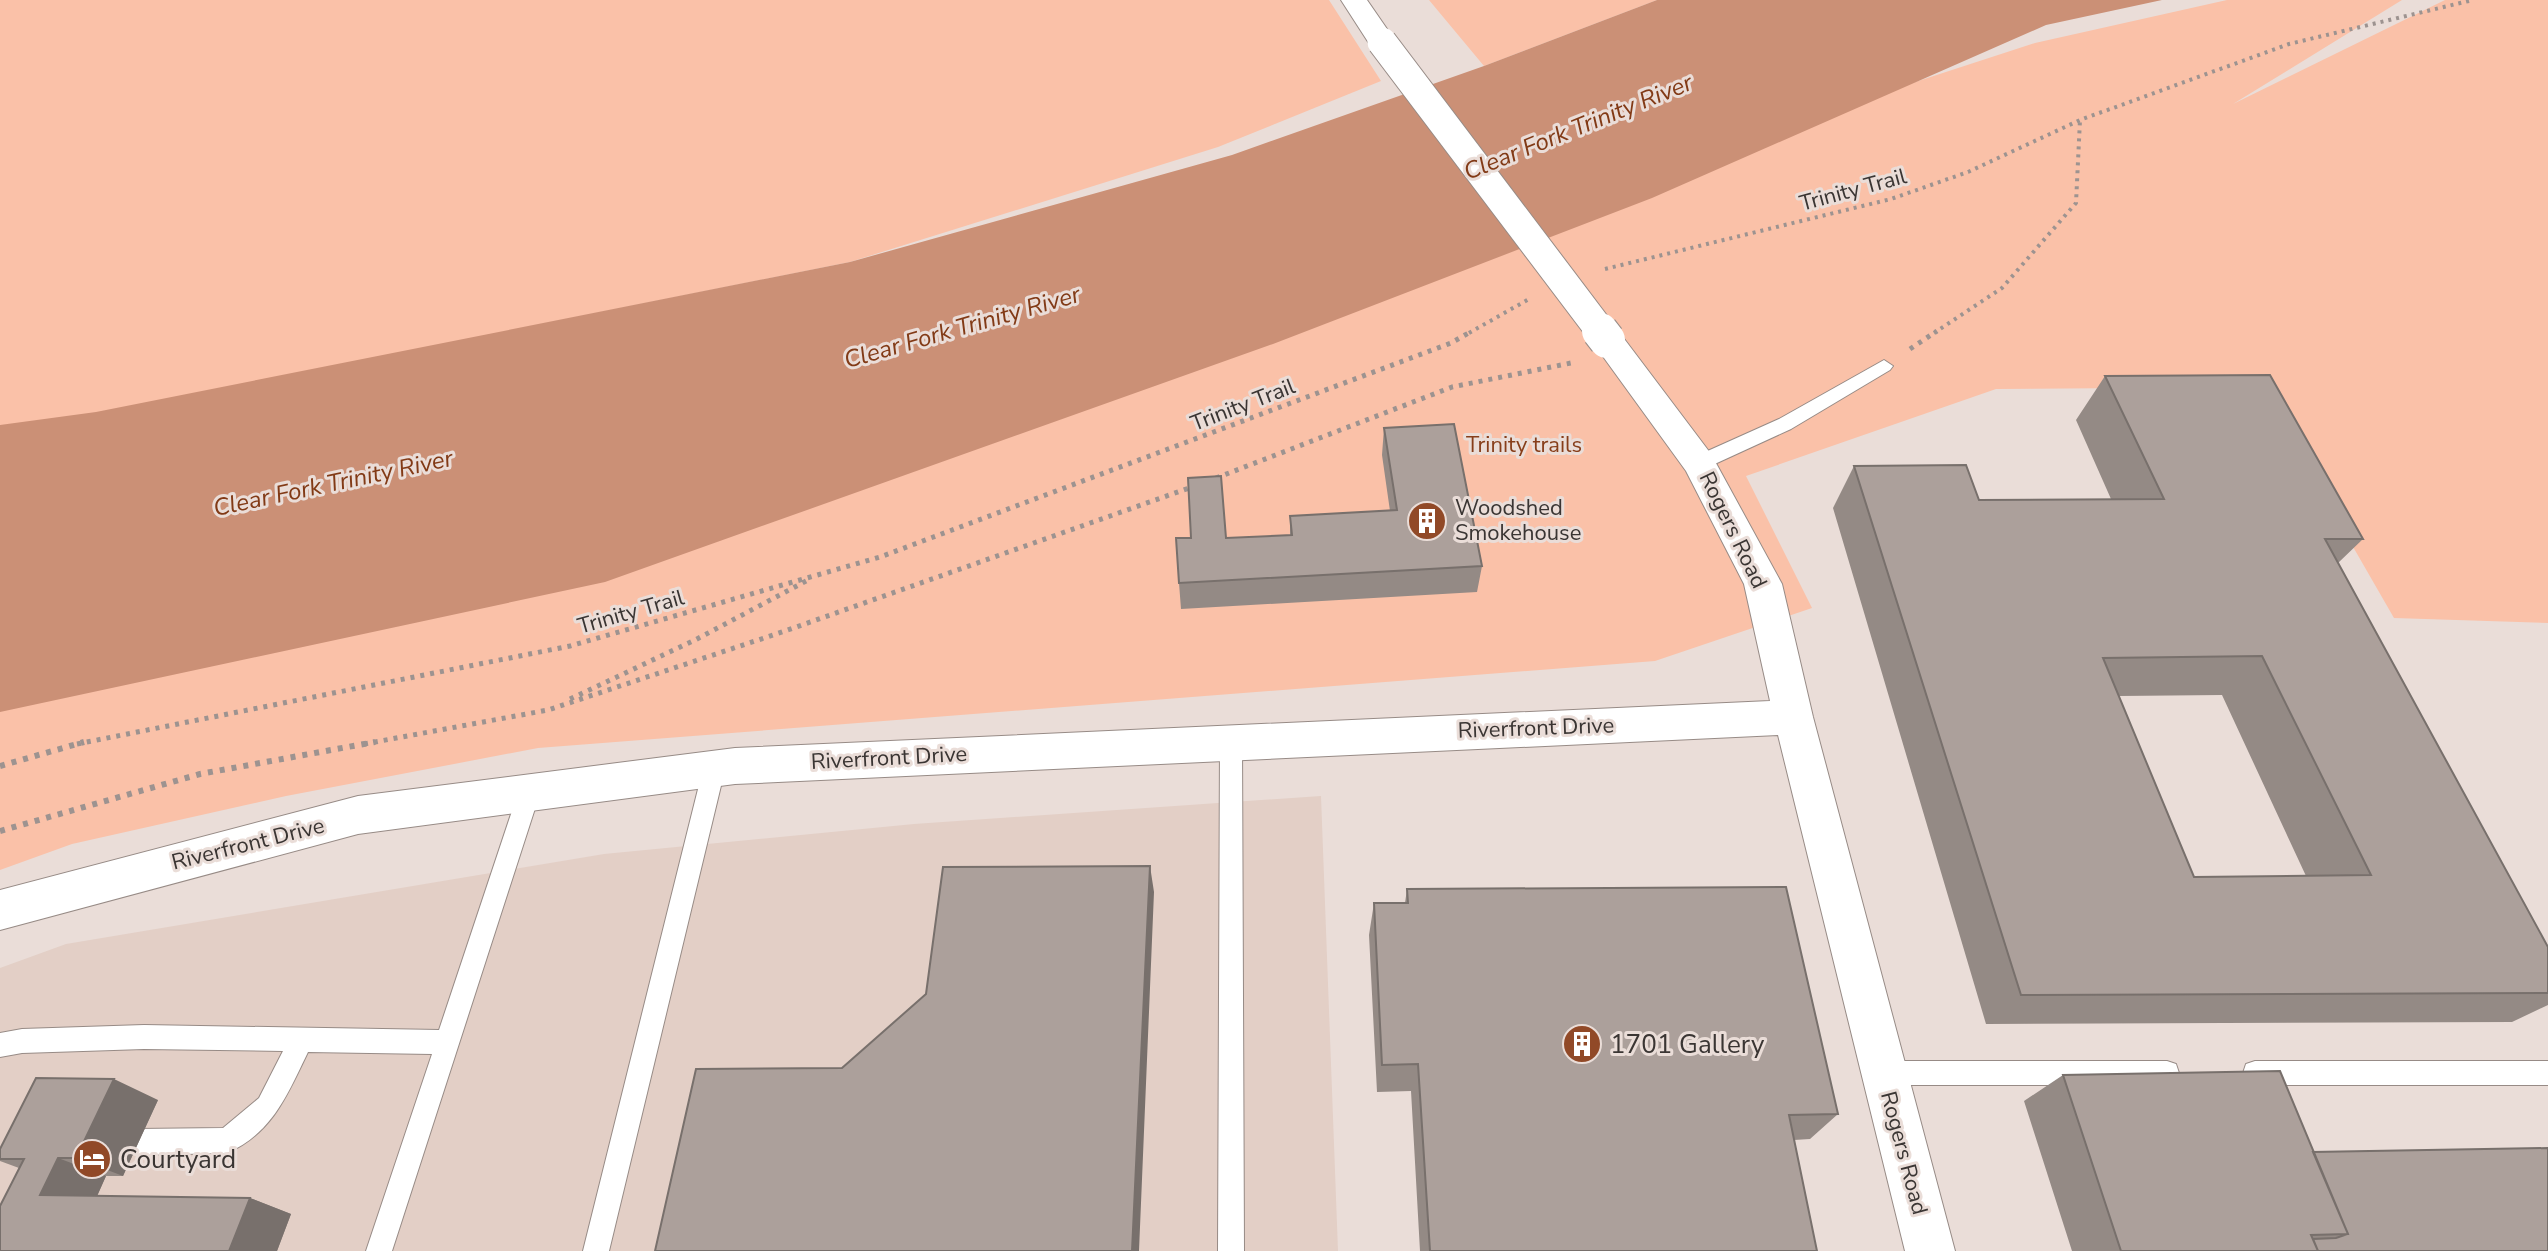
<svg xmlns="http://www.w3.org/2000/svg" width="2548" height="1251" font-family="'Nunito Sans',sans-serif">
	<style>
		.built { fill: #e3cfc6 }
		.green { fill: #fac1a8 }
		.water { fill: #cb9076 }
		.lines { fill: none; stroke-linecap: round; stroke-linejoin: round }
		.service-casing { stroke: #978b86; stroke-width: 2 }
		.minor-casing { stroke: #978b86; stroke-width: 2 }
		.path-far2 { stroke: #9d9390; stroke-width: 4; stroke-dasharray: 3 5; stroke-linecap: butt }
		.path-far1 { stroke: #9d9390; stroke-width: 5; stroke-dasharray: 4 6; stroke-linecap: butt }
		.path { stroke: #9d9390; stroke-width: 6; stroke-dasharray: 5 7; stroke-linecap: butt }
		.service { fill: #fff; fill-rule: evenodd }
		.minor { fill: #fff; fill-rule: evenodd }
		.minor-bridge-far1-casing { stroke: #978b86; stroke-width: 31; stroke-linecap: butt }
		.minor-bridge-casing { stroke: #978b86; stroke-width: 38; stroke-linecap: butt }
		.minor-bridge-far1 { stroke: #fff; stroke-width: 29 }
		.minor-bridge { stroke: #fff; stroke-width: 36 }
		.wall { fill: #948a85; fill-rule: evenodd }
		.shaded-wall { fill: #78706c }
		.building { fill: #aca09b; stroke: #78706c; stroke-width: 2; fill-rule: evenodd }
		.labels { text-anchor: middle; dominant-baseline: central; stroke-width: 6; stroke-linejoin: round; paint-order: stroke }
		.street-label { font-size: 22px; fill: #3a3533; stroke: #eaddd8 }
		.park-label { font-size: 22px; fill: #873e1a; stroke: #eaddd8 }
		.poi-label { font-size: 22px; fill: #3a3533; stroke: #eaddd8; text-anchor: start }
		.water-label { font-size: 24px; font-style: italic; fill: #823a16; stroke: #eaddd8 }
		.near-poi-label { font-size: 26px; fill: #3a3533; stroke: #eaddd8; text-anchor: start }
	</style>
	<rect width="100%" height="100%" fill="#eaddd8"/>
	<path class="built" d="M 1321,796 L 1338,1251 L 0,1251 L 0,968 L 66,944 L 604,854 L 914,824 Z"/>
	<path class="green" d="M 0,0 L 1329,0 L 1381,81 L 1218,147 L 850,262 L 0,433 Z
		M 1429,0 L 1657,0 L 1484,66 Z
		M 2227,0 L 2402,0 L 2233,104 L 2445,0 L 2548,0 L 2548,623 L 2394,618 L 2261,387 L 1996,389 L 1746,476 L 1812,608 L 1655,661 L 538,748 L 286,796 L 72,844 L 0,870 L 0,707 L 2035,43 Z"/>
	<path class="water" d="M 1657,0 L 2162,0 L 2046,25 L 1652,198 L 1273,344 L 605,582 L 0,712 L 0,425 L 96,412 L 850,262 L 1232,155 L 1484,66 Z"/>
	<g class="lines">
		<defs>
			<path id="service" d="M 1884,360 L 1893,366 L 1890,370 L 1791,429 L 1706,468 L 1699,470 L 1690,463 L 1692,458 L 1779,419 Z
				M 1231,733 L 1238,736 L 1242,742 L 1244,1251 L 1218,1251 L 1220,742 L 1224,736 Z
				M 714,760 L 722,762 L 725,769 L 609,1251 L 583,1251 L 703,769 L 706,762 Z
				M 529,783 L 537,786 L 540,793 L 392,1251 L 366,1251 L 432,1054 L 308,1052 C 288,1093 273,1133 227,1153 L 138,1155 L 129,1151 L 125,1142 L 129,1133 L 138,1129 L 223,1128 L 259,1098 L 283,1051 L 144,1049 L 22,1053 L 0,1057 L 0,1033 L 22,1029 L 144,1025 L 439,1030 L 518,793 L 521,786 Z
				M 1883,1061 L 2167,1061 L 2176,1064 L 2179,1073 L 2176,1082 L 2167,1085 L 1883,1085 L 1874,1082 L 1871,1073 L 1874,1064 Z
				M 2255,1061 L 2548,1061 L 2548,1085 L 2255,1085 L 2246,1082 L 2243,1073 L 2246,1064 Z"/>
			<path id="minor" d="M 1341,0 L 1367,0 L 1396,42 L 1392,48 L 1372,48 Z
				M 1607,329 L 1619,332 L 1711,454 L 1782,584 L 1813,717 L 1955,1251 L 1905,1251 L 1778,735 L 735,784 L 358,834 L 0,930 L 0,890 L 358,796 L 735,748 L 1770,701 L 1744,584 L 1686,471 L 1591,340 L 1595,332 Z"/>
		</defs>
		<use href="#service" class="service-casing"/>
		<use href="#minor" class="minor-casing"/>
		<path class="path-far2" d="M 1605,269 L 1891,199 L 1968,172 L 2080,120 L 2289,44 L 2473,0
			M 1469,333 L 1529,299
			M 1934,333 L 2002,288 L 2076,203 L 2080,120"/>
		<path class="path-far1" d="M 1910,349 L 1937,331
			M 1216,478 L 1452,387 L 1571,363
			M 570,699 L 695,640 L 808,580
			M 77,744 L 570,646 L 880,557 L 1451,343 L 1472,331
			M 364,744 L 548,710 L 785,631 L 1192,487"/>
		<path class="path" d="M 0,766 L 84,742
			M 0,831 L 200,774 L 375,742"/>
		<use href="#service" class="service"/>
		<use href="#minor" class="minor"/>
		<defs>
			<path id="minor-bridge-far1" d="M 1382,42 L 1602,333"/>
			<path id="minor-bridge" d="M 1600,331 L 1607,340"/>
		</defs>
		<use href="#minor-bridge-far1" class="minor-bridge-far1-casing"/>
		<use href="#minor-bridge" class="minor-bridge-casing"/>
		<use href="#minor-bridge-far1" class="minor-bridge-far1"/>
		<use href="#minor-bridge" class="minor-bridge"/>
	</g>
	<path class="wall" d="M 2105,376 L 2363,539 L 2338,563 L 2548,947 L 2548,1005 L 2512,1022 L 1986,1024 L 1833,508 L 1854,466 L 1979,500 L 2111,499 L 2076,420 ZM 2222,695 L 2306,876 L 2194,877 L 2119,696 Z
		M 1384,428 L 1482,566 L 1477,592 L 1181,609 L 1179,583 L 1191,538 L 1226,538 L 1290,535 L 1290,516 L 1390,511 L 1382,455 Z
		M 1407,889 L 1838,1114 L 1810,1139 L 1794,1140 L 1817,1251 L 1420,1251 L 1411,1091 L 1377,1092 L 1369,935 L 1374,903 L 1405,903 Z
		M 2063,1075 L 2313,1152 L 2548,1251 L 2072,1251 L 2024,1101 Z
		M 158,1100 L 123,1176 L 106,1176 L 97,1196 L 250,1198 L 291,1214 L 277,1251 L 0,1251 L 1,1206 L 19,1168 L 0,1161 L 0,1149 Z"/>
	<path class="shaded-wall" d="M 1150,866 L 1154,892 L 1139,1251 L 1132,1251 Z
		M 114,1079 L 158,1100 L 123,1176 L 76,1158 Z
		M 58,1158 L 106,1176 L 90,1212 L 40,1195 Z
		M 250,1198 L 291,1214 L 277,1251 L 229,1251 Z"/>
	<path class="building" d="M 2270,375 L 2363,539 L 2325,539 L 2548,947 L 2548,993 L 2021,995 L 1854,466 L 1966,465 L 1979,500 L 2164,499 L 2105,376 ZM 2262,656 L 2371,875 L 2194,877 L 2103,658 Z
		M 1454,424 L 1482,566 L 1179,583 L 1176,538 L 1191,538 L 1188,478 L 1221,476 L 1226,538 L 1292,535 L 1290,516 L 1397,510 L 1384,428 Z
		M 1150,866 L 1132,1251 L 655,1251 L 696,1069 L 842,1068 L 926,994 L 943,867 Z
		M 1786,887 L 1838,1114 L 1789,1115 L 1817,1251 L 1430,1251 L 1418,1064 L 1382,1065 L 1374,903 L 1408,903 L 1407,889 Z
		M 2280,1071 L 2348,1234 L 2311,1235 L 2318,1251 L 2121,1251 L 2063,1075 Z
		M 36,1078 L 114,1079 L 76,1158 L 58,1158 L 40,1195 L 250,1198 L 229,1251 L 0,1251 L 0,1206 L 24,1159 L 0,1159 L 0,1149 Z
		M 2548,1148 L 2548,1251 L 2318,1251 L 2313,1239 L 2336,1238 L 2348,1234 L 2313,1152 Z"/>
	<defs>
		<symbol id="building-disc" viewBox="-11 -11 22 22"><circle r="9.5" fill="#914927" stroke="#eaddd8"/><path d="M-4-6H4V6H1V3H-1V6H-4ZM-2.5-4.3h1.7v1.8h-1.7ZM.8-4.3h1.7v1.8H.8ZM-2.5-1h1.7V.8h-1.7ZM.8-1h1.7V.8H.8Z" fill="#fff"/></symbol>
		<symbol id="hotel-disc" viewBox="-11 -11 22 22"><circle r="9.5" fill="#914927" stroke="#eaddd8"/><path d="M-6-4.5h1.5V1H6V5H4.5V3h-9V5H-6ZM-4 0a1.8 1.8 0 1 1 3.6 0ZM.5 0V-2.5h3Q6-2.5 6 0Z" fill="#fff"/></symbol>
	</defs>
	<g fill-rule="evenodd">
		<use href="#building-disc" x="1405" y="499" width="44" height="44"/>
		<use href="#building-disc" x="1560" y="1022" width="44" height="44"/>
		<use href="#hotel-disc" x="70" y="1137" width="44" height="44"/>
	</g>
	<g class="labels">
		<g class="street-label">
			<text transform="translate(1853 190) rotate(-15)">Trinity Trail</text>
			<text transform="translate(1243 405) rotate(-21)">Trinity Trail</text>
			<text transform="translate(1733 530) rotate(64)">Rogers Road</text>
			<text transform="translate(631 612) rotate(-16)">Trinity Trail</text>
			<text transform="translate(1536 728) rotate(-2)">Riverfront Drive</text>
			<text transform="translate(889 758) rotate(-3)">Riverfront Drive</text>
			<text transform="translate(248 844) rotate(-14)">Riverfront Drive</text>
			<text transform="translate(1904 1153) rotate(75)">Rogers Road</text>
		</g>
		<g class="park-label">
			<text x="1524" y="445">Trinity trails</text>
		</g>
		<g class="poi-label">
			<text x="1455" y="508">Woodshed<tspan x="1455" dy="25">Smokehouse</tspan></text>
		</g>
		<g class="water-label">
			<text transform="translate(1578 127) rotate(-22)">Clear Fork Trinity River</text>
			<text transform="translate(962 327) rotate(-16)">Clear Fork Trinity River</text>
			<text transform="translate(333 483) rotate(-12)">Clear Fork Trinity River</text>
		</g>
		<g class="near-poi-label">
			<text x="1610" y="1044">1701 Gallery</text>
			<text x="120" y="1159">Courtyard</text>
		</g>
	</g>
</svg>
